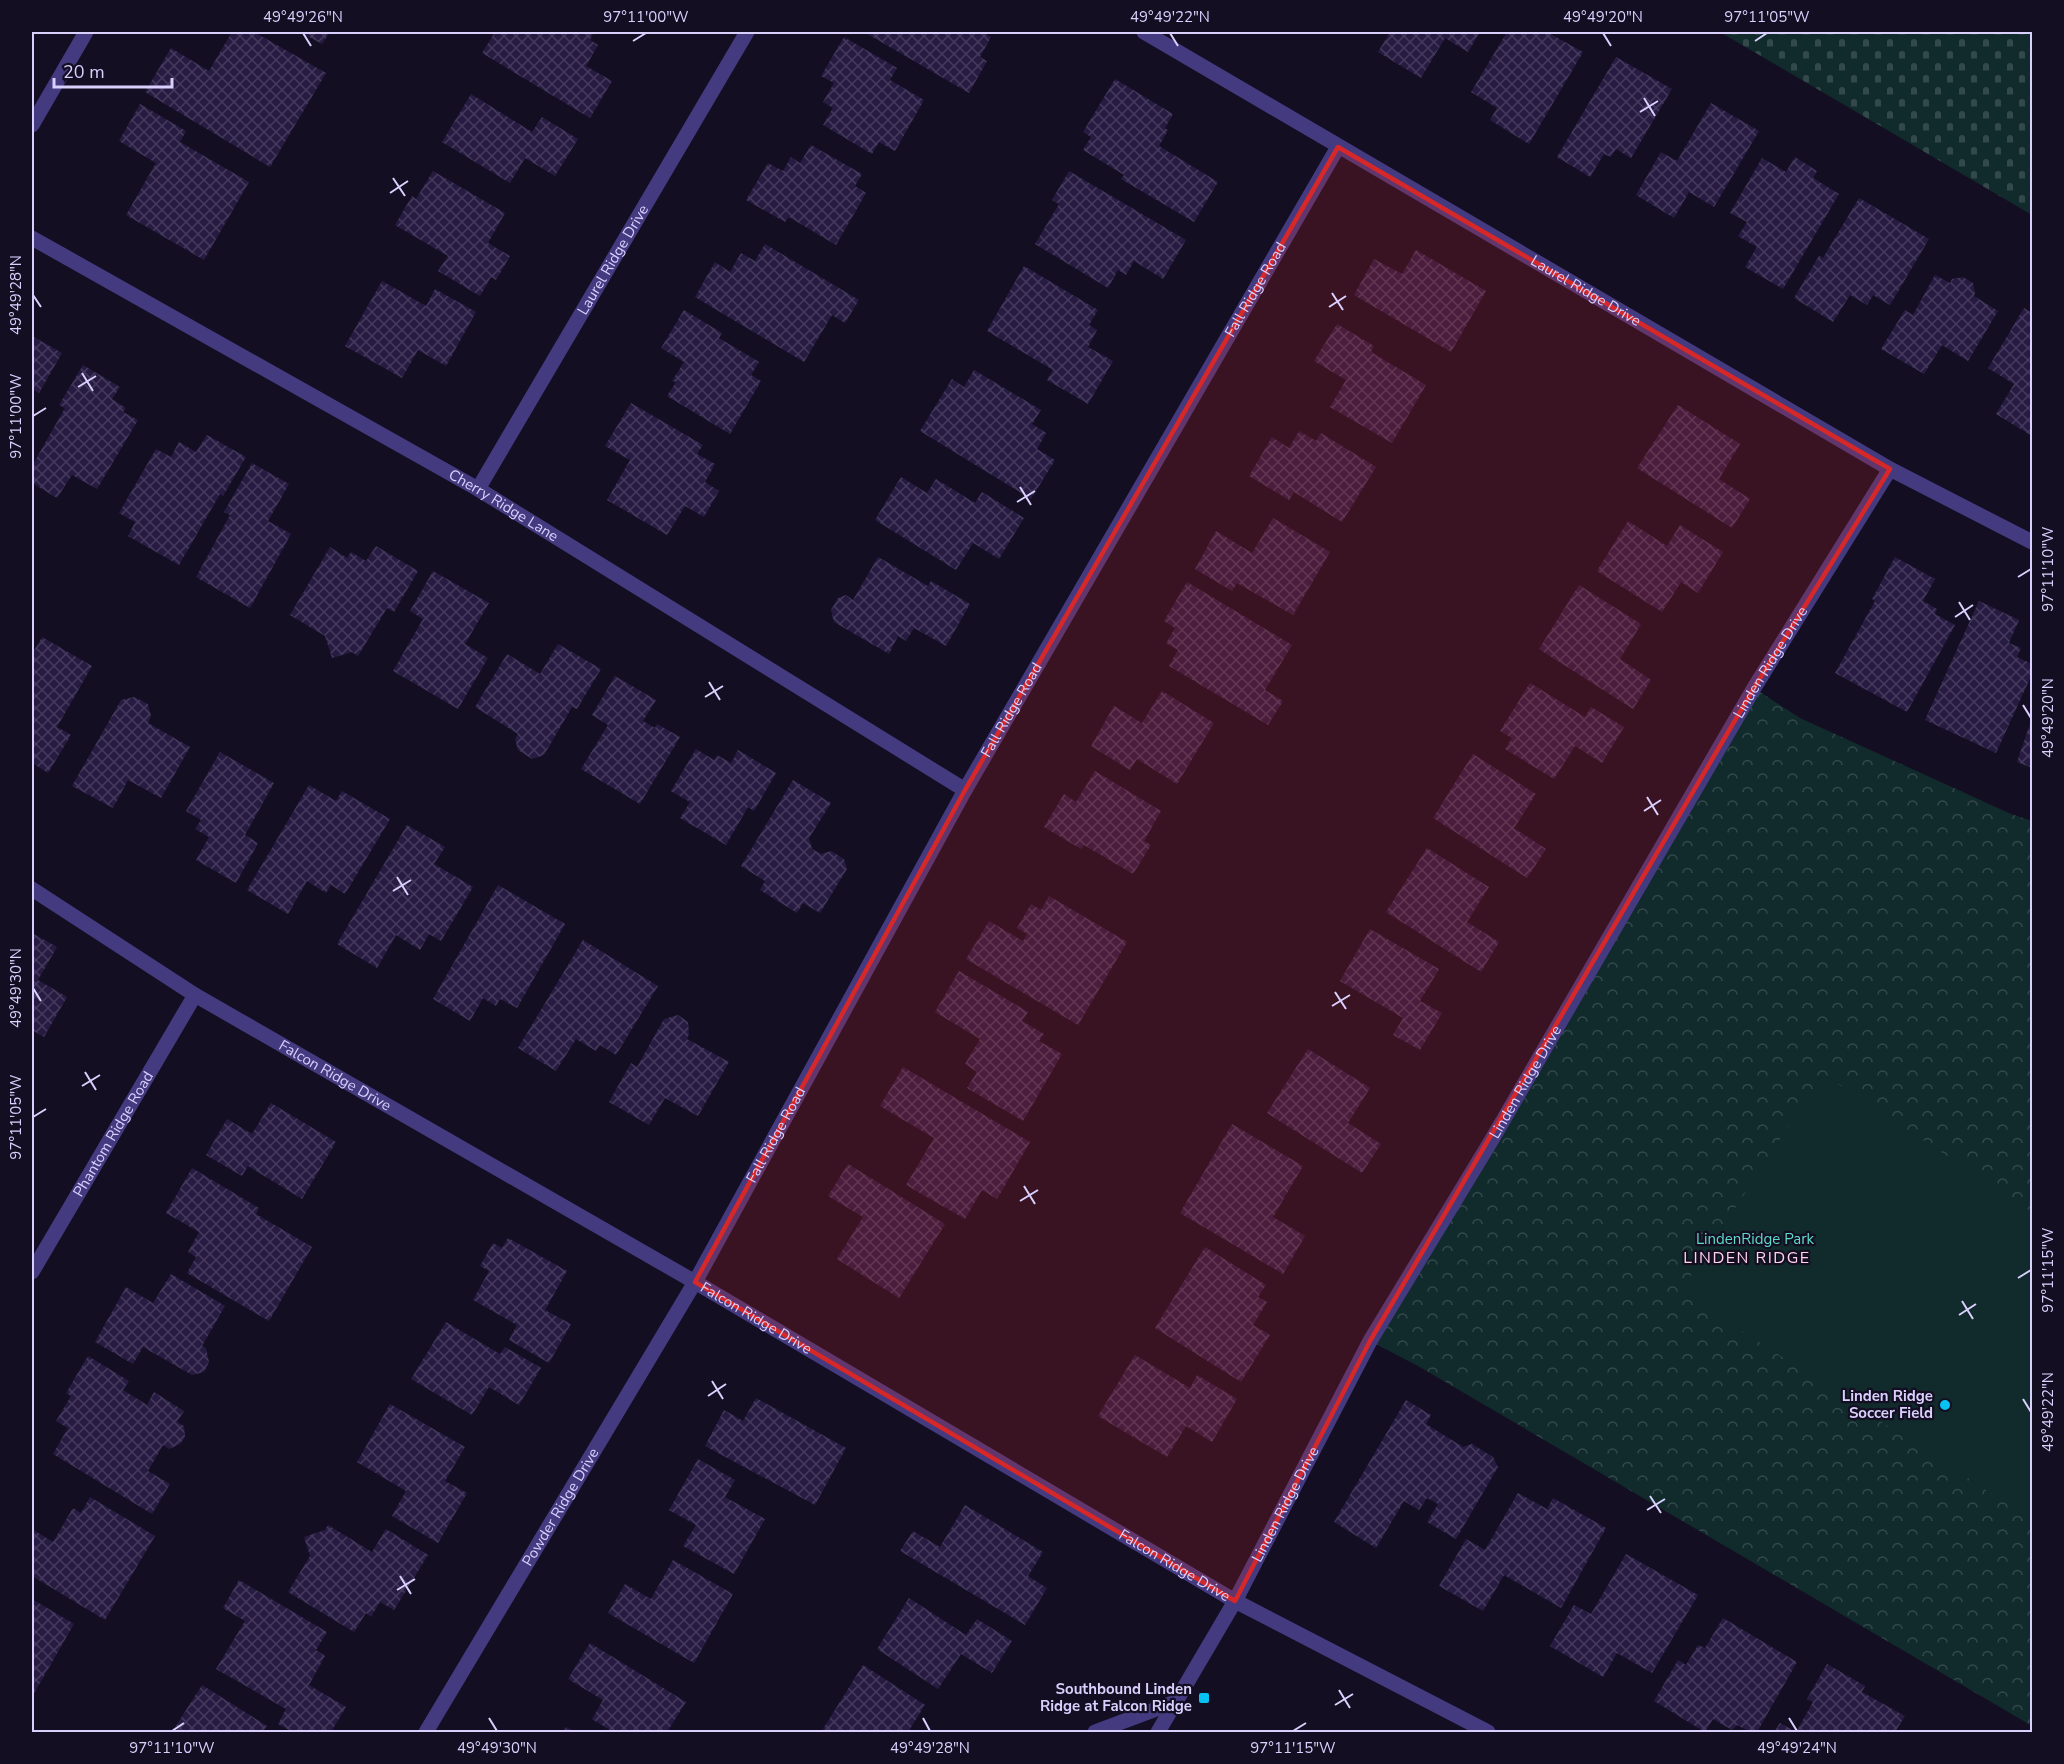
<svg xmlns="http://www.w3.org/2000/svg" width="2064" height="1764" font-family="'Nunito Sans',sans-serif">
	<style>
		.cemetery { fill: url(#cemetery-stones) }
		.park { fill: url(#park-crowns) }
		.pitch { fill: #112a2b }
		.building { fill: url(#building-cross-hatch) }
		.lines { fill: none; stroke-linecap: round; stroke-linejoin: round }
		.street { stroke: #443a7f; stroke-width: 15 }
		.marked { fill: #d62828; fill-opacity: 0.2; stroke: #d62828; stroke-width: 4.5; stroke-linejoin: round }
		.ticks { fill: none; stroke: #dad0fe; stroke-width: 2 }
		.poi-dot { fill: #07c3f3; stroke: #130e22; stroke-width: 2 }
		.labels { text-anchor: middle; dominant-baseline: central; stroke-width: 4.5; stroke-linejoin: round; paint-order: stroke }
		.street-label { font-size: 15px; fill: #dad0fe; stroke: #130e22 }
		.park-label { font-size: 15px; fill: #5edcc9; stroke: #130e22 }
		.poi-label { font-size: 15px; font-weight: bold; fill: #dad0fe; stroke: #130e22; text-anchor: end }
		.neighbourhood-label { font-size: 16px; letter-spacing: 1.5px; fill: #fed2e9; stroke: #130e22 }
		.neatline { fill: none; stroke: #dad0fe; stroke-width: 2 }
		.ticks-label { font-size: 15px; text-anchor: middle; fill: #dad0fe }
	</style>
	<defs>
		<pattern id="cemetery-stones" width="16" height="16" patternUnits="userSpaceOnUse" patternTransform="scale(1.5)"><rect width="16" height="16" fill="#112a2b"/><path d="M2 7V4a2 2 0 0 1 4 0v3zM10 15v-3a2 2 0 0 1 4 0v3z" fill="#33484b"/></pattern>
		<pattern id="park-crowns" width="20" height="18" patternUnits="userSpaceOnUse" patternTransform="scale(1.5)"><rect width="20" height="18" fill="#112a2b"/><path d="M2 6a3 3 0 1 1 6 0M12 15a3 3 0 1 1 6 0" fill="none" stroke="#33484b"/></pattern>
		<pattern id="building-cross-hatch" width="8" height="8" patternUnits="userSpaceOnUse" patternTransform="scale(1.5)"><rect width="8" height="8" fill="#271b42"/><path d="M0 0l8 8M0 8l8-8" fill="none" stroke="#463b5e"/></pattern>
	</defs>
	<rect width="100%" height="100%" fill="#130e22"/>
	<path class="cemetery" d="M 1720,32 L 2032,32 L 2032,215 Z"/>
	<path class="park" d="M 1754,688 L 1800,718 L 2011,814 L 2032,821 L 2032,1726 L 1418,1366 L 1370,1341 Z"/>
	<path class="pitch" d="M 1823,1074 L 2032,1212 L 2032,1520 L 1681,1291 Z"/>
	<path class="building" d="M 232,32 L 254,32 L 326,73 L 270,167 L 145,92 L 171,48 L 209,71 Z
		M 300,32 L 330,32 L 322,44 Z
		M 495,32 L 594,32 L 590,40 L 598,45 L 586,66 L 612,81 L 590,118 L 482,53 Z
		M 864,32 L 982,32 L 991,37 L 980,57 L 987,61 L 969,93 Z
		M 1390,32 L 1480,32 L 1468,52 L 1445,38 L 1421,78 L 1378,52 Z
		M 1507,32 L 1547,32 L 1583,52 L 1529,144 L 1490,120 L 1497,108 L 1471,92 Z
		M 844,37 L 897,68 L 890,80 L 924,100 L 895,151 L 879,142 L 872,154 L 823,125 L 833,108 L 823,102 L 834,83 L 821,76 Z
		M 1616,57 L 1672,89 L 1631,158 L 1616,149 L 1611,157 L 1604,154 L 1590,177 L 1557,157 Z
		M 1115,79 L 1173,114 L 1165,128 L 1168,130 L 1159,146 L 1218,182 L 1194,222 L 1121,179 L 1124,175 L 1083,150 L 1091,137 L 1083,132 Z
		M 471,94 L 532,132 L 542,117 L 578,139 L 555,176 L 525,158 L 510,183 L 442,142 Z
		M 1711,103 L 1759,131 L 1714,207 L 1689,192 L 1674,218 L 1636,195 L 1661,152 L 1677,161 Z
		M 140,104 L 186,131 L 180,142 L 249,182 L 204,260 L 126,215 L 156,163 L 119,141 Z
		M 811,145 L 862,174 L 855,186 L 866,193 L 836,245 L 789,217 L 785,222 L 746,200 L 768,163 L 783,171 L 791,157 L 800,163 Z
		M 1795,157 L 1817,171 L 1813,178 L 1839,194 L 1783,289 L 1745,267 L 1757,247 L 1738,236 L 1747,222 L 1730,213 L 1762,158 L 1786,172 Z
		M 433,171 L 505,213 L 488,243 L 510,256 L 496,280 L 491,277 L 480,296 L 438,271 L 448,256 L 395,225 L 412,196 L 416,199 Z
		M 1069,171 L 1186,240 L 1163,279 L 1134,261 L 1126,275 L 1118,270 L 1108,288 L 1035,244 L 1059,204 L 1052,200 Z
		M 1859,198 L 1929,239 L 1890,305 L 1873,295 L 1867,305 L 1850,295 L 1833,322 L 1794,298 L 1819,256 L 1823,258 Z
		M 765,244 L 859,300 L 845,323 L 832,315 L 804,362 L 695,297 L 715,262 L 730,272 L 741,253 L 755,261 Z
		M 1416,250 L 1486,291 L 1451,352 L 1354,295 L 1374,259 L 1402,274 Z
		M 1024,266 L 1098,310 L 1089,325 L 1097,330 L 1088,347 L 1113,361 L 1088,404 L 1047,380 L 1053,370 L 987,331 Z
		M 1935,275 L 1950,283 L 1952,279 L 1963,277 L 1973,283 L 1975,293 L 1974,296 L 1998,311 L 1968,361 L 1942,345 L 1924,374 L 1881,349 L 1905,310 L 1913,315 Z
		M 382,281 L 426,306 L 435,289 L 476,312 L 446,366 L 418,350 L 402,378 L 345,346 Z
		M 2024,308 L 2032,313 L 2032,436 L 1996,414 L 2014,384 L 1988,368 Z
		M 684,310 L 722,333 L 719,338 L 759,362 L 751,375 L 761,381 L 730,434 L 667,396 L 676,382 L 672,381 L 684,362 L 661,348 Z
		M 1337,324 L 1374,346 L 1371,352 L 1426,385 L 1392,443 L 1330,407 L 1346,380 L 1314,361 Z
		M 32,336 L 62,353 L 39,393 L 32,389 Z
		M 83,365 L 120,387 L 112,399 L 126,408 L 123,412 L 138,420 L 97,489 L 72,475 L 57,498 L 32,483 L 32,466 L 65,408 L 59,405 Z
		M 974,370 L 1041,410 L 1032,424 L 1046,433 L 1037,449 L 1055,460 L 1031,499 L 920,431 L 952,379 L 964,387 Z
		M 631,403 L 703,445 L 697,454 L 715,464 L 705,482 L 719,491 L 704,517 L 685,506 L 667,535 L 607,500 L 630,460 L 605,446 Z
		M 1678,405 L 1740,444 L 1719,479 L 1750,499 L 1732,528 L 1637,468 Z
		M 1299,431 L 1316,441 L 1321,433 L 1376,467 L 1342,522 L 1294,492 L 1289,500 L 1249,476 L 1272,437 L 1289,448 Z
		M 207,435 L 246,457 L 223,496 L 220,494 L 179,565 L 128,536 L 135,522 L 119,513 L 156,449 L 171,457 L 179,442 L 196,452 Z
		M 252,463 L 289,484 L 268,521 L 291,534 L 250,608 L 196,577 L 230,515 L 224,512 Z
		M 901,477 L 927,493 L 936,479 L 975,503 L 982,492 L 1024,518 L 999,559 L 973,543 L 956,570 L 875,520 Z
		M 1273,518 L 1330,552 L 1293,615 L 1237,583 L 1232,591 L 1195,569 L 1216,531 L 1252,553 Z
		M 1628,521 L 1667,546 L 1680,525 L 1723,552 L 1698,593 L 1681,582 L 1662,612 L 1597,571 Z
		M 376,546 L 418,571 L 394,612 L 387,608 L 358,656 L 352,652 L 332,658 L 325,636 L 290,615 L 330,547 L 347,558 L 351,552 L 366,561 Z
		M 878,557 L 928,586 L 931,581 L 970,604 L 946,646 L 914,628 L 906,641 L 898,636 L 889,654 L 834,622 L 831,610 L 838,598 L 846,595 L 853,600 Z
		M 1895,557 L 1935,579 L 1923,601 L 1937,609 L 1935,614 L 1955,625 L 1907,712 L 1835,673 L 1875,601 L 1872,599 Z
		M 433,571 L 489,603 L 465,644 L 488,658 L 458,709 L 393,671 L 423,619 L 410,611 Z
		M 1187,582 L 1292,645 L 1265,690 L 1283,701 L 1268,725 L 1169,666 L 1178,650 L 1166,643 L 1175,628 L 1164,621 Z
		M 1579,585 L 1641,624 L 1620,659 L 1651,680 L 1633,709 L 1539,649 Z
		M 1979,601 L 2019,620 L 2009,643 L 2021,648 L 2017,657 L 2032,664 L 2032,674 L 1996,753 L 1925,720 Z
		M 42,637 L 92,666 L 57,727 L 71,735 L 48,773 L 32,763 L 32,654 Z
		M 558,644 L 601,669 L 577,709 L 572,707 L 544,755 L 532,759 L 518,750 L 515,739 L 518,734 L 475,707 L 507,654 L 540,674 Z
		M 615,676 L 656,700 L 643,721 L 655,728 L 657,724 L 680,737 L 640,804 L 581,769 L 608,725 L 592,715 Z
		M 1530,683 L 1585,717 L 1591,707 L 1624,727 L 1602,763 L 1575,746 L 1554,779 L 1505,749 L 1512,738 L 1500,731 Z
		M 1162,691 L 1214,723 L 1177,784 L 1137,759 L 1130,770 L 1091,746 L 1114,706 L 1142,723 Z
		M 134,697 L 148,704 L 151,716 L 148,723 L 190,747 L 161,798 L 128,780 L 113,808 L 72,786 L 121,700 Z
		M 2032,718 L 2032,768 L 2017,762 Z
		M 696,749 L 714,760 L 717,755 L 731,763 L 738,750 L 776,773 L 754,811 L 748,807 L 726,845 L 680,818 L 690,802 L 671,791 Z
		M 220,752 L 274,783 L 245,835 L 258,843 L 236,883 L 196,860 L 209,837 L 195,829 L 201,820 L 186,811 Z
		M 1473,754 L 1536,794 L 1514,828 L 1546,849 L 1527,878 L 1433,818 Z
		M 1095,771 L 1161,811 L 1144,841 L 1151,845 L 1133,874 L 1084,845 L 1081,849 L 1044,827 L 1064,794 L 1076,802 Z
		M 793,780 L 831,803 L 809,838 L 812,849 L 821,854 L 831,851 L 844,859 L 847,869 L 820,913 L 803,903 L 797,913 L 760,890 L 765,881 L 741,866 Z
		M 309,785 L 336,801 L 342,791 L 390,819 L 345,894 L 331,885 L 326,893 L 307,881 L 288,914 L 247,890 Z
		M 407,825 L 445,847 L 434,864 L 473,887 L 441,941 L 429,934 L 420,950 L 396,935 L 377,968 L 337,944 Z
		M 1427,848 L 1489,887 L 1467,922 L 1499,942 L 1481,972 L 1386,912 Z
		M 498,885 L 565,924 L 517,1008 L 500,999 L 496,1006 L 483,998 L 470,1021 L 433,999 Z
		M 1049,896 L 1127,942 L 1078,1025 L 966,959 L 989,921 L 1023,941 L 1027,934 L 1017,928 L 1031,904 L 1041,910 Z
		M 1370,929 L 1439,969 L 1420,1001 L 1442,1013 L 1420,1050 L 1393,1035 L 1403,1018 L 1340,981 Z
		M 32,933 L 57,947 L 38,980 L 67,997 L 44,1037 L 32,1030 Z
		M 583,940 L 658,986 L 616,1055 L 600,1045 L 596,1051 L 576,1039 L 556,1071 L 518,1048 Z
		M 959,971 L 1028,1012 L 1022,1021 L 1044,1034 L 1039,1041 L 1062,1054 L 1023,1121 L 967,1088 L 977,1072 L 965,1064 L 980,1039 L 935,1012 Z
		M 678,1015 L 688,1022 L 689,1034 L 687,1039 L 729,1062 L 698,1116 L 665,1098 L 649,1125 L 609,1102 L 631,1063 L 637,1067 L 664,1019 Z
		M 1308,1049 L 1370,1088 L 1348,1123 L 1381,1144 L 1362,1173 L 1267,1113 Z
		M 903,1067 L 1030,1142 L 997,1199 L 982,1190 L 965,1219 L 906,1185 L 934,1138 L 880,1106 Z
		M 271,1103 L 336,1142 L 302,1199 L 248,1166 L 242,1176 L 206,1155 L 227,1119 L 252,1134 Z
		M 1232,1124 L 1303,1166 L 1273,1217 L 1305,1236 L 1283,1274 L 1180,1213 Z
		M 848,1164 L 945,1224 L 899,1298 L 837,1259 L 863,1217 L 828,1196 Z
		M 192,1168 L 259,1208 L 256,1214 L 312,1247 L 269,1321 L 187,1273 L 196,1257 L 188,1252 L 199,1232 L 166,1213 Z
		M 508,1238 L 567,1271 L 545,1310 L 571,1324 L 549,1363 L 509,1340 L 517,1325 L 473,1300 L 489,1271 L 480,1266 L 493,1243 L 502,1248 Z
		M 1205,1247 L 1266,1285 L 1258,1297 L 1267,1302 L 1253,1325 L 1270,1335 L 1241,1382 L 1155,1328 Z
		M 171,1274 L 225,1306 L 202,1346 L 206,1348 L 209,1362 L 204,1372 L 192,1375 L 143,1347 L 133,1364 L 95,1342 L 126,1287 L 153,1303 Z
		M 446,1322 L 500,1354 L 505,1347 L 541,1368 L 519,1405 L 489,1387 L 472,1415 L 411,1379 Z
		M 1135,1355 L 1190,1388 L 1197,1375 L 1237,1399 L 1212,1442 L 1186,1426 L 1167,1457 L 1098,1416 Z
		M 88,1356 L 129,1381 L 123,1390 L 147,1405 L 154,1392 L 184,1411 L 177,1422 L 184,1426 L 185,1437 L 180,1444 L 169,1449 L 163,1445 L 148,1471 L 170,1484 L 152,1514 L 53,1454 L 68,1428 L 56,1421 L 71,1396 L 66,1393 Z
		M 756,1398 L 846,1448 L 815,1505 L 705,1446 L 724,1410 L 743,1421 Z
		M 1406,1400 L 1431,1415 L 1426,1424 L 1463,1447 L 1472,1444 L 1493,1457 L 1498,1467 L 1456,1539 L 1427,1522 L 1438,1504 L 1427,1498 L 1419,1510 L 1404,1501 L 1376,1548 L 1334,1522 Z
		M 390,1404 L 465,1447 L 445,1481 L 467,1493 L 438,1543 L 392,1516 L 406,1491 L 357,1462 Z
		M 698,1459 L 735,1480 L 725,1497 L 765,1519 L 734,1574 L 683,1546 L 696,1525 L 669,1510 Z
		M 1518,1493 L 1547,1509 L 1553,1498 L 1606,1528 L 1561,1608 L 1504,1575 L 1483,1611 L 1439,1586 L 1466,1539 L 1485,1550 Z
		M 90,1497 L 155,1536 L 105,1620 L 32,1576 L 32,1529 L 53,1542 L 73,1508 L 81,1513 Z
		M 965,1505 L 1043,1552 L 1028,1576 L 1047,1588 L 1025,1625 L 900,1551 L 913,1531 L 940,1547 Z
		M 328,1525 L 372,1552 L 386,1529 L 428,1555 L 394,1610 L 380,1602 L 371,1617 L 366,1613 L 354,1632 L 288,1592 L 310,1556 L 304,1537 L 325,1530 Z
		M 1626,1554 L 1698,1595 L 1652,1673 L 1617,1653 L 1603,1677 L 1550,1646 L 1574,1605 L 1591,1614 Z
		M 673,1560 L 733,1594 L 694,1663 L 608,1613 L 625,1584 L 651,1599 Z
		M 239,1580 L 327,1632 L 316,1650 L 325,1656 L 309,1685 L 346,1707 L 331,1732 L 293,1732 L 278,1724 L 286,1709 L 216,1669 L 245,1621 L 223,1608 Z
		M 909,1598 L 966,1635 L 977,1619 L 1012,1641 L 992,1673 L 961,1654 L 938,1689 L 877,1649 Z
		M 32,1599 L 74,1624 L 33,1695 L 32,1694 Z
		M 1723,1618 L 1797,1662 L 1757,1732 L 1750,1732 L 1737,1725 L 1732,1730 L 1713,1719 L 1705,1732 L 1654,1701 L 1678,1660 L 1686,1665 L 1698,1645 L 1705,1648 Z
		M 590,1643 L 686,1702 L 667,1732 L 613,1732 L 592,1719 L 603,1700 L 568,1679 Z
		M 1827,1664 L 1865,1686 L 1862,1692 L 1905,1716 L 1895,1732 L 1774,1732 L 1780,1723 L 1796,1732 L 1813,1702 L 1807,1699 Z
		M 863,1665 L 925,1705 L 908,1732 L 828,1732 L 823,1729 Z
		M 202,1685 L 267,1726 L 262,1732 L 172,1732 Z
		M 566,1727 L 576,1732 L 563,1732 Z"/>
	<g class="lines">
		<g class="street">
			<path id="s1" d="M 1144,32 L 1890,469 L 2032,542"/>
			<path d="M 32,125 L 86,32"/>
			<path id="s2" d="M 32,238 L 478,489 L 965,790"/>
			<path id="s3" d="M 478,489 L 747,32"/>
			<path id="s4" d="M 32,889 L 195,995 L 695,1282 L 1235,1601 L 1488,1732"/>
			<path id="s5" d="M 32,1272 L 195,995"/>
			<path id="s6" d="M 426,1732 L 695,1282 L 965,790 L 1338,147"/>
			<path d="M 1095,1732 L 1175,1702"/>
			<path id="s7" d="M 1158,1732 L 1235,1601 L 1370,1341 L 1494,1136 L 1754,688 L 1890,469"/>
		</g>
	</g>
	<path class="marked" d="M 1338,147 L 1890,469 L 1754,688 L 1370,1341 L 1235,1601 L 695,1282 L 965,790 Z"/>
	<path class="ticks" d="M 303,33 L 311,46M 1170,33 L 1178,46M 1603,33 L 1611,46M 633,41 L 646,33M 1755,41 L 1767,33M 1644,98 L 1655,116M 1640,112 L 1658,101M 393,178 L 405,196M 390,193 L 408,181M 1332,293 L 1343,310M 33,295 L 41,307M 1329,307 L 1346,296M 82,373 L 93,391M 78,387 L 96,376M 33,416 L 46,408M 1020,487 L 1031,505M 1017,502 L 1035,491M 2018,577 L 2031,569M 1959,602 L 1970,620M 1955,617 L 1973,605M 709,682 L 720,700M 705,697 L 723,686M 2023,705 L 2031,718M 1647,797 L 1658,815M 1644,811 L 1661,800M 397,877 L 408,895M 393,891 L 411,880M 33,988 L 41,1001M 1335,992 L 1346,1009M 1332,1006 L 1350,995M 85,1072 L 96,1090M 82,1086 L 100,1075M 33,1117 L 46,1109M 1024,1186 L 1035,1204M 1020,1201 L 1038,1190M 2018,1278 L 2031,1270M 1962,1301 L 1973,1319M 1959,1315 L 1976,1304M 712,1381 L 723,1399M 708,1396 L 726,1384M 2023,1399 L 2031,1412M 1650,1496 L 1661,1513M 1647,1510 L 1665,1499M 400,1576 L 411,1594M 397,1590 L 415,1579M 1339,1690 L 1350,1708M 1335,1705 L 1353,1694M 489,1718 L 497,1731M 923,1718 L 930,1731M 1789,1718 L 1797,1731M 172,1731 L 184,1723M 1293,1731 L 1306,1723"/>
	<g class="poi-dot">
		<circle cx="1945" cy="1405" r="6"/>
		<rect x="1198" y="1692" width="12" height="12" rx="3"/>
	</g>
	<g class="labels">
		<g class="street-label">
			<text stroke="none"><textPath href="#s3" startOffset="266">Laurel Ridge Drive</textPath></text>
			<text stroke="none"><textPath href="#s6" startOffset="1664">Fall Ridge Road</textPath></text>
			<text stroke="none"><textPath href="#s1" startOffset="512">Laurel Ridge Drive</textPath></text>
			<text stroke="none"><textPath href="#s2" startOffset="542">Cherry Ridge Lane</textPath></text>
			<text stroke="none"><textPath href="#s7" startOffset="1233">Linden Ridge Drive</textPath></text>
			<text stroke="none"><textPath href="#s6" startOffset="1178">Fall Ridge Road</textPath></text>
			<text stroke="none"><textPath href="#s4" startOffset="356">Falcon Ridge Drive</textPath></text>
			<text stroke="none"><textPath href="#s7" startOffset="747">Linden Ridge Drive</textPath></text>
			<text stroke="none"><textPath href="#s5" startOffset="160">Phantom Ridge Road</textPath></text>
			<text stroke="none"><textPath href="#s6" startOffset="692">Fall Ridge Road</textPath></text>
			<text stroke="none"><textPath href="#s4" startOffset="842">Falcon Ridge Drive</textPath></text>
			<text stroke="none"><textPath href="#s7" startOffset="261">Linden Ridge Drive</textPath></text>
			<text stroke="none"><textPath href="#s6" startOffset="262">Powder Ridge Drive</textPath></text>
			<text stroke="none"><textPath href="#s4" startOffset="1328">Falcon Ridge Drive</textPath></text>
		</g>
		<g class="park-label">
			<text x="1755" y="1239">LindenRidge Park</text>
		</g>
		<g class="poi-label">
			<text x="1933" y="1396">Linden Ridge<tspan x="1933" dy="17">Soccer Field</tspan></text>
			<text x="1192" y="1689">Southbound Linden<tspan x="1192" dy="17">Ridge at Falcon Ridge</tspan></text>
		</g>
		<g class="neighbourhood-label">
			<text x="1747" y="1258">LINDEN RIDGE</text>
		</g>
	</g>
	<rect width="2064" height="1764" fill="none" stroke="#130e22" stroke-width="66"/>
	<path d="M54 78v9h118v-9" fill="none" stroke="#dad0fe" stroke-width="3"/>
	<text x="63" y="78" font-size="18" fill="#dad0fe" stroke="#130e22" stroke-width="4.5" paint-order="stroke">20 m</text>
	<rect x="33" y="33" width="1998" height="1698" class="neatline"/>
	<g class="ticks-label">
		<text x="303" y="22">49°49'26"N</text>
		<text x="646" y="22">97°11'00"W</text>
		<text x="1170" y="22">49°49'22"N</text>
		<text x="1603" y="22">49°49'20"N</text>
		<text x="1767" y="22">97°11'05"W</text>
		<text transform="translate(16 295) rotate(-90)" y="5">49°49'28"N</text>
		<text transform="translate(16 416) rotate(-90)" y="5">97°11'00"W</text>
		<text transform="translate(2048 569) rotate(-90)" y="5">97°11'10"W</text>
		<text transform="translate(2048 718) rotate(-90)" y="5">49°49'20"N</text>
		<text transform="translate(16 988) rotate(-90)" y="5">49°49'30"N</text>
		<text transform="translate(16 1117) rotate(-90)" y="5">97°11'05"W</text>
		<text transform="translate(2048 1270) rotate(-90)" y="5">97°11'15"W</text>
		<text transform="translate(2048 1412) rotate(-90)" y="5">49°49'22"N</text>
		<text x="172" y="1753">97°11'10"W</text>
		<text x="497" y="1753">49°49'30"N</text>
		<text x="930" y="1753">49°49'28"N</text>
		<text x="1293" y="1753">97°11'15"W</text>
		<text x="1797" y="1753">49°49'24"N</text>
	</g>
</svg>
